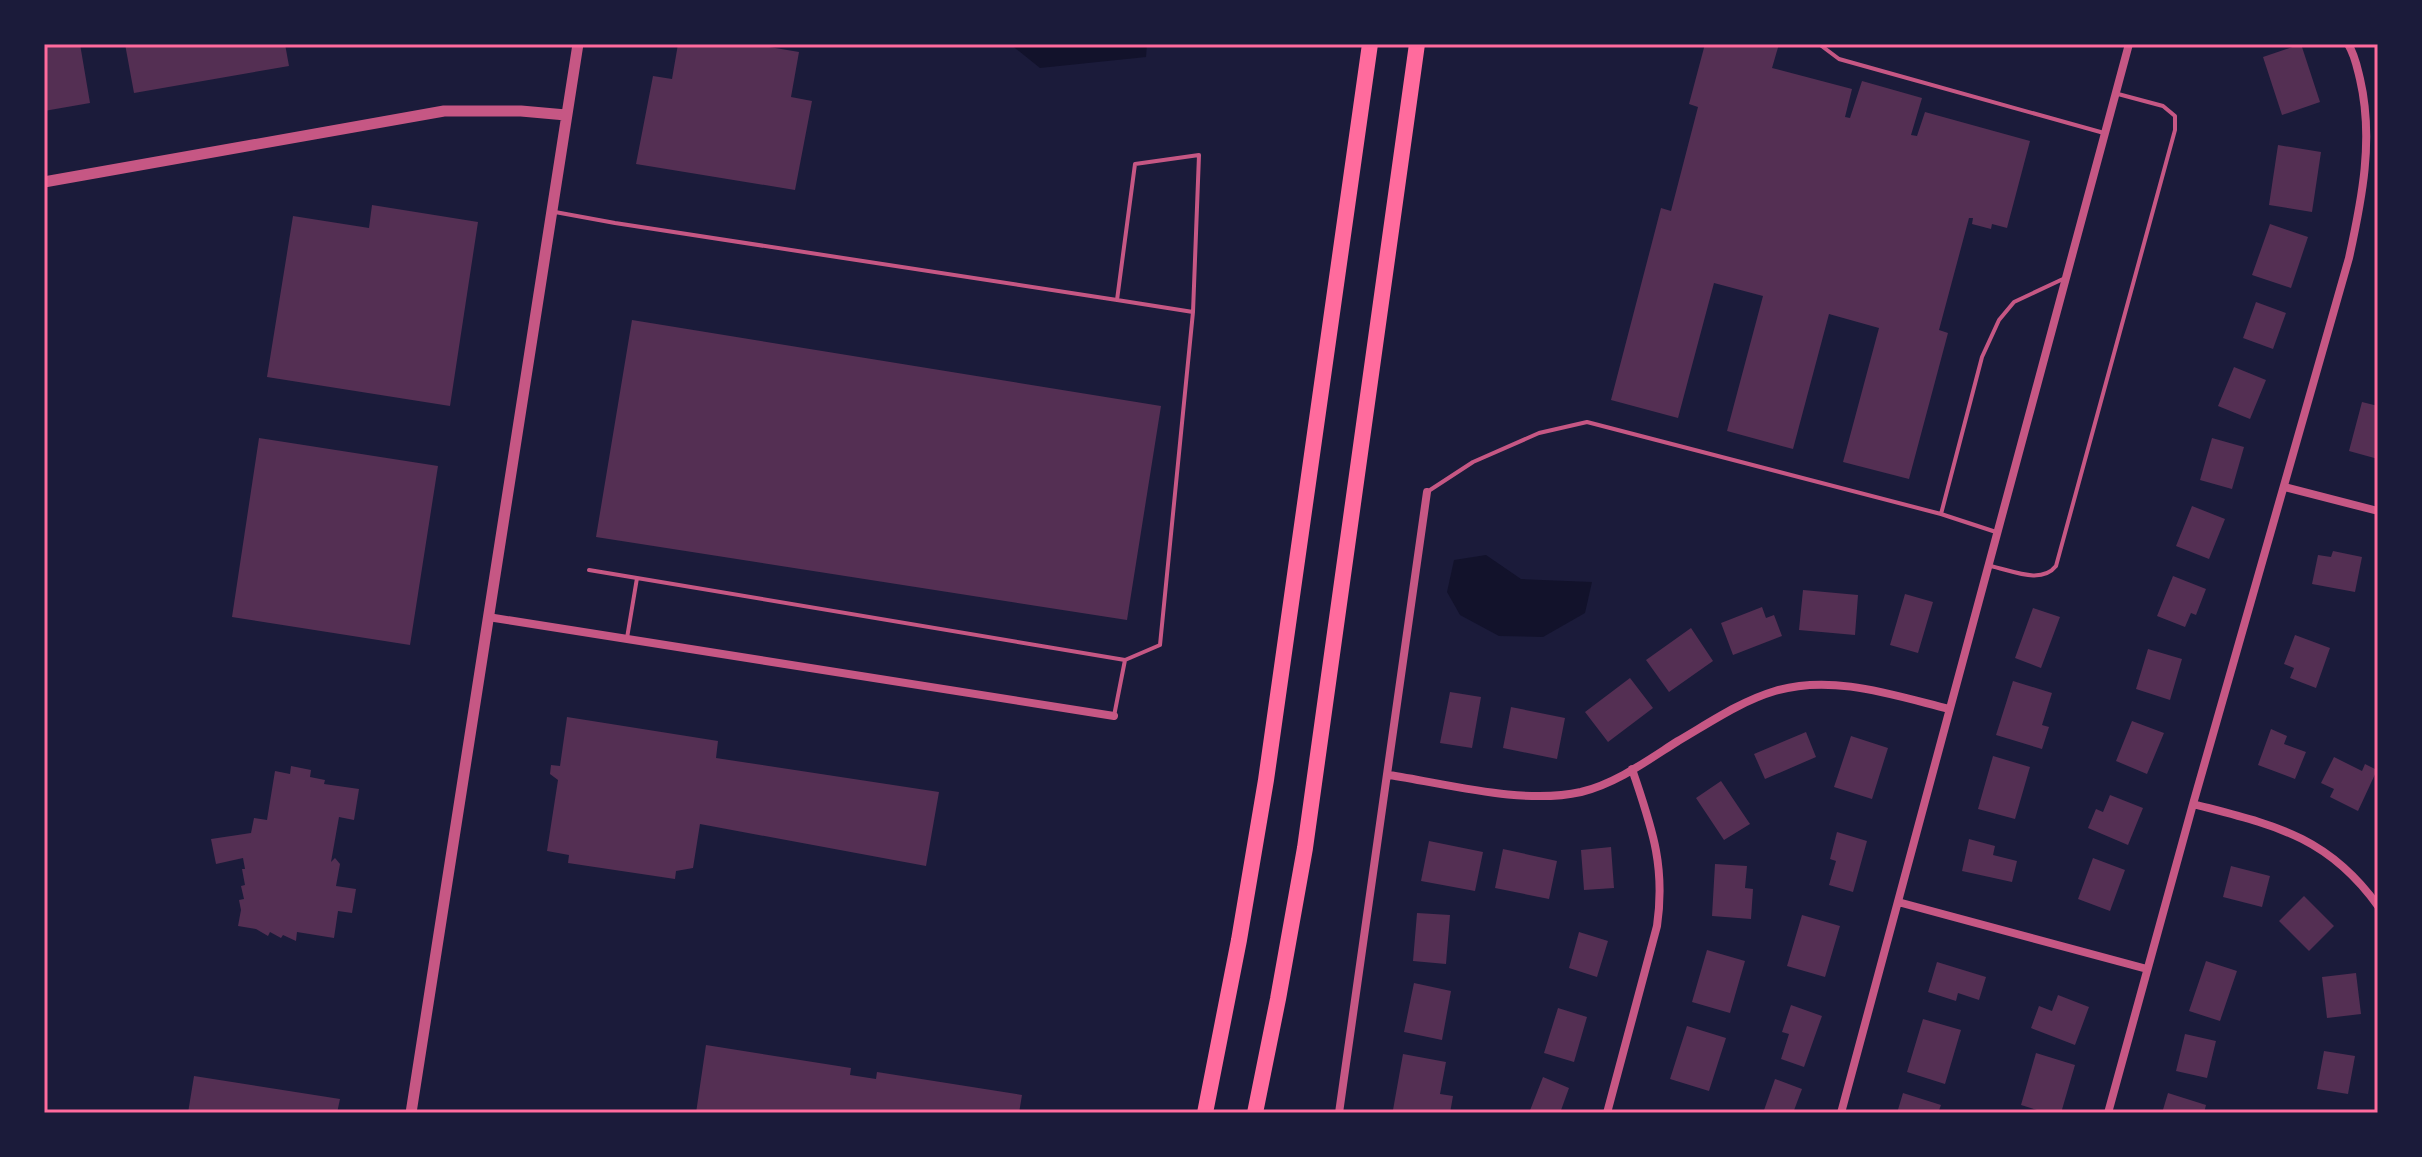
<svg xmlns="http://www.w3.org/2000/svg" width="2422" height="1157" font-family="Literata,serif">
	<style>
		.water { fill: #12122b }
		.building { fill: #542f53 }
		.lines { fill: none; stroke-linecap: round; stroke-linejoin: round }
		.service { stroke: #c65784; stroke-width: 4 }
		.minor { stroke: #c65784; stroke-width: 8 }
		.tertiary { stroke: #c65784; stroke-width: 11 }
		.motorway { stroke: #ff6b9d; stroke-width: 16 }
		.neatline { fill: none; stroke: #ff6b9d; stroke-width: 3 }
	</style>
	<rect width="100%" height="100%" fill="#1b1b3a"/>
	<path class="water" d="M 1010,44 L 1147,44 L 1146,57 L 1040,68 Z
		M 1486,555 L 1521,579 L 1592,582 L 1585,613 L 1543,637 L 1499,636 L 1460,615 L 1447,592 L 1454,560 Z"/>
	<path class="building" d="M 44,44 L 80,44 L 90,103 L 44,111 Z
		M 125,44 L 285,44 L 289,66 L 134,93 Z
		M 678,44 L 752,44 L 799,52 L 791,97 L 812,101 L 795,190 L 636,164 L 653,76 L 672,79 Z
		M 1705,44 L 1779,44 L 1772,68 L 1852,89 L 1845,117 L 1850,118 L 1862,81 L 1922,98 L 1911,135 L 1917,136 L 1925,112 L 2030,141 L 2007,228 L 1992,224 L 1991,229 L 1972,224 L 1973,218 L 1969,218 L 1939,330 L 1948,333 L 1909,479 L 1843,462 L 1879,328 L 1829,314 L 1793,449 L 1727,431 L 1763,296 L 1714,283 L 1678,418 L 1611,400 L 1661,208 L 1671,211 L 1698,107 L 1689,104 Z
		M 2301,44 L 2320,102 L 2282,115 L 2263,57 Z
		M 2278,145 L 2321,152 L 2312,212 L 2269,205 Z
		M 372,205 L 478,222 L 450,406 L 267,377 L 293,216 L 369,228 Z
		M 2270,224 L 2308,237 L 2291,288 L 2252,275 Z
		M 2256,302 L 2286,313 L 2273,349 L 2243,338 Z
		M 632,320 L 1161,406 L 1127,620 L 596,537 Z
		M 2234,367 L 2266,380 L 2250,419 L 2218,406 Z
		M 2362,402 L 2378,406 L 2378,459 L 2349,451 Z
		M 259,438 L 438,466 L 410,645 L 232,617 Z
		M 2212,438 L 2244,447 L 2232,489 L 2200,480 Z
		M 2192,506 L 2225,519 L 2209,559 L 2176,546 Z
		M 2333,551 L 2362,557 L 2355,592 L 2312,584 L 2318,555 L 2331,557 Z
		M 2173,576 L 2206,589 L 2196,615 L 2191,613 L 2185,627 L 2157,616 Z
		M 1803,590 L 1858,595 L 1855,635 L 1799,630 Z
		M 1905,594 L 1933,602 L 1918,653 L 1890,645 Z
		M 1762,607 L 1766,618 L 1774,615 L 1782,636 L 1733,655 L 1721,623 Z
		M 2033,608 L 2060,617 L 2041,668 L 2015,658 Z
		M 1691,628 L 1713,661 L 1669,692 L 1646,660 Z
		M 2295,635 L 2330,648 L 2316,688 L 2290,678 L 2294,668 L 2284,664 Z
		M 2148,649 L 2182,659 L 2170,700 L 2136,689 Z
		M 1630,678 L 1653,708 L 1608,742 L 1585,712 Z
		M 2013,681 L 2052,693 L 2042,725 L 2049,727 L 2042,749 L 1996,735 Z
		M 1450,692 L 1481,697 L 1472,748 L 1440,743 Z
		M 1511,707 L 1565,718 L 1557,759 L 1503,748 Z
		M 567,717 L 718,741 L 716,758 L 939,792 L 926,866 L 700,824 L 693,868 L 676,871 L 675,879 L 568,863 L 569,855 L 547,851 L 558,780 L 550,774 L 551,765 L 560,766 Z
		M 2132,721 L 2164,733 L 2147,774 L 2116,761 Z
		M 2271,729 L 2287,736 L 2284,744 L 2306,752 L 2295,779 L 2258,765 Z
		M 1806,732 L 1816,757 L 1765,779 L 1754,754 Z
		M 1851,736 L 1888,748 L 1872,799 L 1834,787 Z
		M 1993,756 L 2030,767 L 2015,819 L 1978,809 Z
		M 2334,757 L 2362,771 L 2365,764 L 2377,770 L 2358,811 L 2330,797 L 2334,789 L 2321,783 Z
		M 291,766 L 311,770 L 310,777 L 325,780 L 324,784 L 359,789 L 354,820 L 339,817 L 331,862 L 335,858 L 340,864 L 336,886 L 356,889 L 352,913 L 338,911 L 334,938 L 297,932 L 296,941 L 283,935 L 281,938 L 270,932 L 268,936 L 256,929 L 238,926 L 241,910 L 239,900 L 244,899 L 241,886 L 245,885 L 242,869 L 245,869 L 243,858 L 216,864 L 211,839 L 251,833 L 254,818 L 267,820 L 275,771 L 290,774 Z
		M 1721,781 L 1750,824 L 1724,840 L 1696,798 Z
		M 2110,795 L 2143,808 L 2128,845 L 2088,828 L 2096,809 L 2103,812 Z
		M 1837,832 L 1867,841 L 1853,892 L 1829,885 L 1836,861 L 1830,859 Z
		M 1969,839 L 1995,846 L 1993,855 L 2017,861 L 2012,882 L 1962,871 Z
		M 1429,841 L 1483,852 L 1475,891 L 1421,881 Z
		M 1611,847 L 1614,888 L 1584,890 L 1581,850 Z
		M 1503,849 L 1557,861 L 1549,899 L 1495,888 Z
		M 2093,858 L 2125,870 L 2110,911 L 2078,899 Z
		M 1715,864 L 1747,866 L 1745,888 L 1753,889 L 1751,919 L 1712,916 Z
		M 2231,866 L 2270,876 L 2262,907 L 2223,897 Z
		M 2304,896 L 2334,926 L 2309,951 L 2279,921 Z
		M 1417,913 L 1450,915 L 1446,964 L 1413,961 Z
		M 1802,915 L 1840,926 L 1825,977 L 1787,966 Z
		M 1579,932 L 1608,941 L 1597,977 L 1569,968 Z
		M 1707,950 L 1745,961 L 1730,1013 L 1692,1002 Z
		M 2206,961 L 2237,971 L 2220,1021 L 2189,1011 Z
		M 1937,962 L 1986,977 L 1979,1000 L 1958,993 L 1956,1001 L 1928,992 Z
		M 2356,973 L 2361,1014 L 2327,1018 L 2322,977 Z
		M 1414,983 L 1451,991 L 1442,1040 L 1404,1032 Z
		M 2058,995 L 2089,1007 L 2075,1045 L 2031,1028 L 2039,1006 L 2052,1011 Z
		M 1791,1005 L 1822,1016 L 1804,1067 L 1781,1059 L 1789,1034 L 1782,1032 Z
		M 1558,1008 L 1587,1017 L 1574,1062 L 1544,1053 Z
		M 1923,1019 L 1961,1030 L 1945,1084 L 1907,1072 Z
		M 1687,1026 L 1726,1038 L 1709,1091 L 1670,1079 Z
		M 2185,1034 L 2216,1041 L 2207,1078 L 2176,1071 Z
		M 706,1045 L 851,1068 L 850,1075 L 876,1079 L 877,1072 L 1022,1095 L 1019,1113 L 696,1113 Z
		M 2324,1051 L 2355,1056 L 2348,1094 L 2317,1089 Z
		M 2036,1053 L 2075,1065 L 2061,1113 L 2047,1113 L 2021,1105 Z
		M 1403,1054 L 1446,1062 L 1440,1094 L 1453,1096 L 1450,1113 L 1411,1113 L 1393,1110 Z
		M 194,1076 L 340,1099 L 337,1113 L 188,1113 Z
		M 1543,1077 L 1569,1088 L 1560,1113 L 1529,1113 Z
		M 1775,1079 L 1802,1089 L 1793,1113 L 1763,1113 Z
		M 1903,1093 L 1941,1105 L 1938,1113 L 1897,1113 Z
		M 2168,1093 L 2206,1105 L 2204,1113 L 2162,1113 Z"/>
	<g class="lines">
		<path class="service" d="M 1819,44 L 1839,59 L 2104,133
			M 555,212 L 615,223 L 1117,300
			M 1427,492 L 1473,462 L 1539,433 L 1587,422 L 1941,514 L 1996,532
			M 1941,514 L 1982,357 L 1999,320 L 2014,302 L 2063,279
			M 1990,566 C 2011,570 2041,585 2056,566 L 2175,130 L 2175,116 L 2163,106 L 2118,94
			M 589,570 L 637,578
			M 627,638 L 637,578 L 1125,660
			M 1114,716 L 1125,660 L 1160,645 L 1193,312 L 1199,155 L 1135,164 L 1117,300 L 1193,312"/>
		<path class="minor" d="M 2285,487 L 2378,511
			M 488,617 L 1114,716
			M 1389,775 C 1448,784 1523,805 1581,792 C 1617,783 1648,760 1678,741 C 1709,723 1741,701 1775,691 C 1832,674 1893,695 1949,709
			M 2193,804 C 2273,825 2327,835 2378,906
			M 1898,902 L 2147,969
			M 1339,1113 L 1427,492
			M 1607,1113 L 1657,926 C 1666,864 1651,826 1632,769
			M 1841,1113 L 2129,44
			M 2108,1113 L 2193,804 L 2349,258 C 2362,199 2374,139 2360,79 C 2357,67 2355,55 2348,44"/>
		<path class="tertiary" d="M 44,182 L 444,111 L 521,111 L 566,115
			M 411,1113 L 578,44"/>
		<path class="motorway" d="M 1205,1113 L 1239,940 L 1266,780 L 1370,44
			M 1255,1113 L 1278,999 L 1305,848 L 1417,44"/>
	</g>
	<rect width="2422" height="1157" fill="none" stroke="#1b1b3a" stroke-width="92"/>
	<rect x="46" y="46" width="2330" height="1065" class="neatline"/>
</svg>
